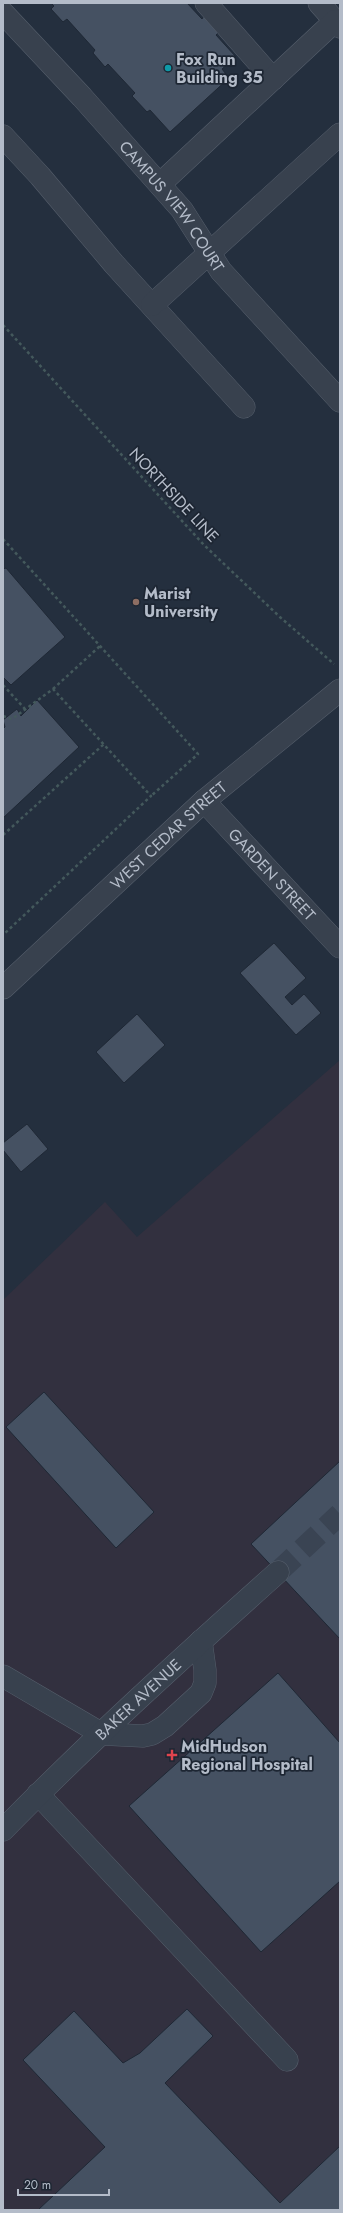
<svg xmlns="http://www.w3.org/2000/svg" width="343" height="2213" font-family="Jost,sans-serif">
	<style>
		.medical { fill: #32303f }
		.building { fill: #455162; stroke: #1f2835 }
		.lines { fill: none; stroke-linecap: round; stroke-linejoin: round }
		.minor-tunnel { stroke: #3a4453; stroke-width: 22; stroke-dasharray: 22 11; stroke-linecap: butt }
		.minor-casing { stroke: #565f6c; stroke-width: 23 }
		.path { stroke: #44595c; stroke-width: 2.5; stroke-dasharray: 3 3; stroke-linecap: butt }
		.minor { stroke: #38414e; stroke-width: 22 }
		.culture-dot { fill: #0f9aa8; stroke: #1d2633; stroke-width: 1.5 }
		.education-dot { fill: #8d6e63; stroke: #1d2633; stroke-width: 1.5 }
		.health-dot { fill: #e0444e; stroke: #1d2633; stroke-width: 1.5 }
		.labels { text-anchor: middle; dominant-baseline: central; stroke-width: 3.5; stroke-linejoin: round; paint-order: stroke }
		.poi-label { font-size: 16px; font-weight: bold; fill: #b4bcc9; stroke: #1d2633; text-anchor: start }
		.street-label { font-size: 16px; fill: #b4bcc9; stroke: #1d2633 }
	</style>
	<rect width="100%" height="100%" fill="#242f3e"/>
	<path class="medical" d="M 340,1060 L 340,2210 L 3,2210 L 3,1300 L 105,1202 L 137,1237 Z"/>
	<path class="building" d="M 51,3 L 187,3 L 202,19 L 204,16 L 219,32 L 216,35 L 236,57 L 222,69 L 229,78 L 170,132 L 150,110 L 147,112 L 132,96 L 135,93 L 108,64 L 105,67 L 93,53 L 95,50 L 67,19 L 63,22 L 51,9 L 54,6 Z
		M 6,568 L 65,637 L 11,685 L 3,677 L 3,569 Z
		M 37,700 L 79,747 L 3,818 L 3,729 L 5,727 L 3,720 L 17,709 L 21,716 Z
		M 274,943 L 306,978 L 285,997 L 292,1005 L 304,994 L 321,1013 L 296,1035 L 240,973 Z
		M 137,1014 L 165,1045 L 124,1083 L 96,1052 Z
		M 27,1124 L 48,1149 L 21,1172 L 3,1150 L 3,1143 Z
		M 44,1392 L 154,1512 L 116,1548 L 6,1427 Z
		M 340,1461 L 340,1639 L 251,1544 Z
		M 278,1673 L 340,1743 L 340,1881 L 261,1952 L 129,1806 Z
		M 187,2009 L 213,2036 L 165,2083 L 280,2203 L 340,2146 L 340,2210 L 38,2210 L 105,2147 L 23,2060 L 74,2011 L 123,2063 L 140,2053 Z"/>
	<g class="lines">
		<path class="minor-tunnel" d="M 278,1572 L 340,1514"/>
		<defs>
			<g id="minor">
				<path d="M 206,3 L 273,79"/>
				<path d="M 319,3 L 335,21"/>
				<path id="s1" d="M 3,13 L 82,97 L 182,210 L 221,271 L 340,401"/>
				<path d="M 3,136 L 40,176 L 114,264 L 244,407"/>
				<path d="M 160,184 L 335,21 L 340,27"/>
				<path d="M 152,305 L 340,134"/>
				<path id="s2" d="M 204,801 L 340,947"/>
				<path id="s3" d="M 3,988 L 204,801 L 340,690"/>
				<path d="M 3,1676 L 102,1734 L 143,1736 L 152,1734 L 165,1726 L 201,1693 L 205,1683 L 205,1670 L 201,1641"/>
				<path d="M 38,1794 L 287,2060"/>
				<path id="s4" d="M 3,1830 C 91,1740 184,1656 278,1572"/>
			</g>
		</defs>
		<use href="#minor" class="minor-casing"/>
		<path class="path" d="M 3,325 L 204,545 L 281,618 L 334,664
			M 3,539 L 198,754 L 151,796
			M 3,685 L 25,709
			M 53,689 L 100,646
			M 3,716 L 12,719 L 53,689 L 151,796 L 3,935
			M 3,835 L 104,744"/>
		<use href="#minor" class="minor"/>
	</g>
	<circle class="culture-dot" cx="168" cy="68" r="4"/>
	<circle class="education-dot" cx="136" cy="602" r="4"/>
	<path class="health-dot" d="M170 1749h4v4h4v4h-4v4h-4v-4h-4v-4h4z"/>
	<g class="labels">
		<g class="poi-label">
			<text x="176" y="59">Fox Run<tspan x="176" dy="18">Building 35</tspan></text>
			<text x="144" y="593">Marist<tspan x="144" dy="18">University</tspan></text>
			<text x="181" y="1746">MidHudson<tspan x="181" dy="18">Regional Hospital</tspan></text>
		</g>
		<g class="street-label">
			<text stroke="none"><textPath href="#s1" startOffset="257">CAMPUS VIEW COURT</textPath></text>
			<text transform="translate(174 495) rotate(47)">NORTHSIDE LINE</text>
			<text stroke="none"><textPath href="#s3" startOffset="225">WEST CEDAR STREET</textPath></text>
			<text stroke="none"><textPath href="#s2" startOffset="100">GARDEN STREET</textPath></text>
			<text stroke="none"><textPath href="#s4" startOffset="188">BAKER AVENUE</textPath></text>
		</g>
	</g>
	<rect width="343" height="2213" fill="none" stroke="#b4bcc9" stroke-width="8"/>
	<path d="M18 2189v6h91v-6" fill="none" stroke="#b4bcc9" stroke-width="2"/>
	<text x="24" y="2189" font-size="12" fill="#b4bcc9" stroke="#1d2633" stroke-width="3" paint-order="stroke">20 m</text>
</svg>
